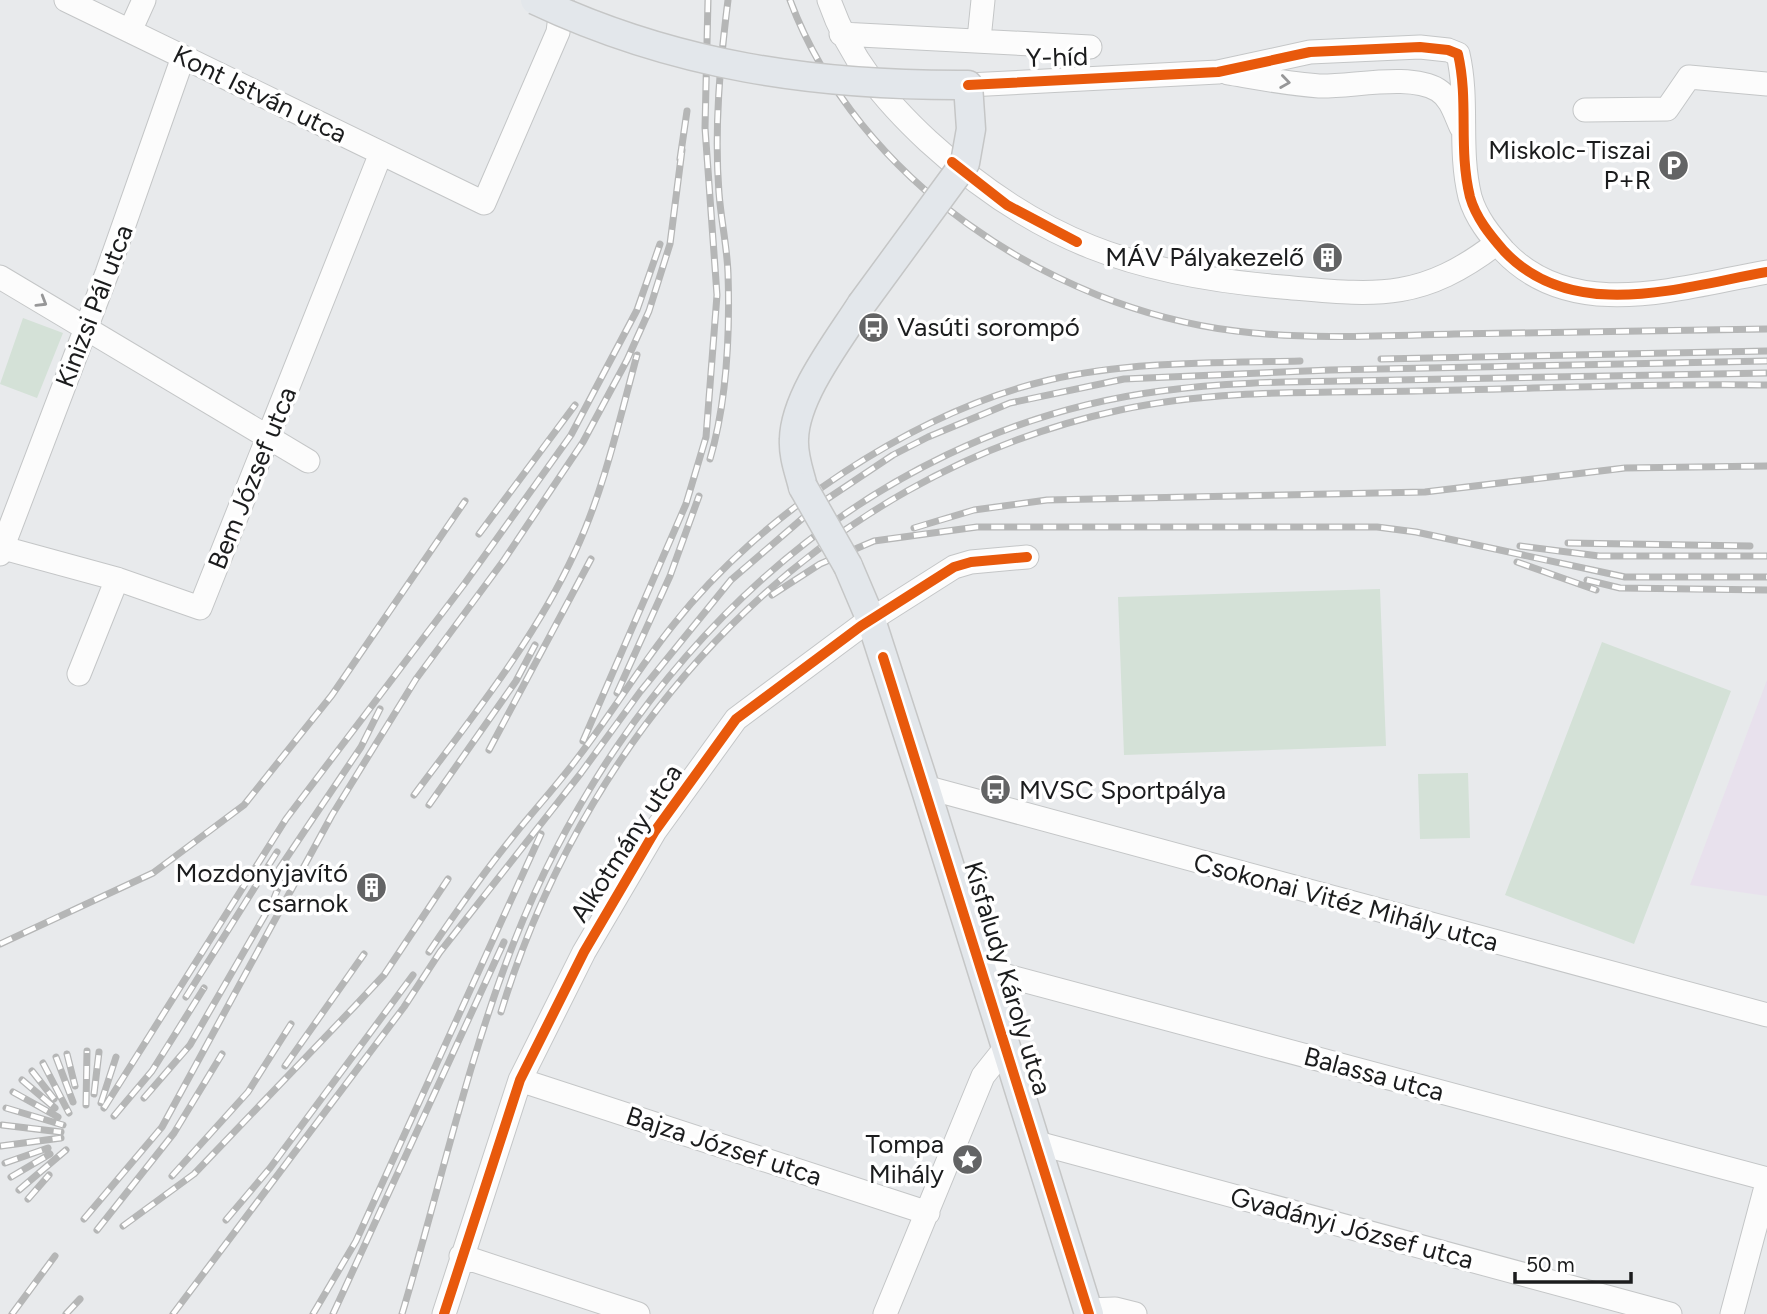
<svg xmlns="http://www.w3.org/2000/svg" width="1767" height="1314" font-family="Figtree,sans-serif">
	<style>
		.industrial { fill: #e8e1ed }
		.green { fill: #d4e1d7 }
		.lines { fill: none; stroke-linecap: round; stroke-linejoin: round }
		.minor-casing { stroke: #c4c6c7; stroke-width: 25 }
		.major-casing { stroke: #c5c6c6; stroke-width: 31 }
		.minor { stroke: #fcfcfc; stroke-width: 23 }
		.major { stroke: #e3e7eb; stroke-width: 28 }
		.rail-casing { stroke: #b5b6b6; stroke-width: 7 }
		.rail { stroke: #fff; stroke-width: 4.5; stroke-dasharray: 13; stroke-linecap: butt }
		.major-bridge-casing { stroke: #c5c6c6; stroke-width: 31; stroke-linecap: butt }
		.major-bridge { stroke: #e3e7eb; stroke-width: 28 }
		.cycleway-casing { stroke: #fff; stroke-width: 15 }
		.cycleway { stroke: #e8590c; stroke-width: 10 }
		.oneway { stroke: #979798 }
		.labels { text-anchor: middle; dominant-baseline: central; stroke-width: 7; stroke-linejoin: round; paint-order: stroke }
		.street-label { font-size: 26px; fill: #1b1c1d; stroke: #fff }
		.poi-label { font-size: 26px; fill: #1b1c1d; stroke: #fff; text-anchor: end }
	</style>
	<rect width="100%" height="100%" fill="#e8eaec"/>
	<path class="industrial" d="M 1767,680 L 1767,896 L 1690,885 Z"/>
	<path class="green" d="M 23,318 L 63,333 L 37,398 L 0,384 Z
		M 1380,589 L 1386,746 L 1124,755 L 1118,597 Z
		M 1602,642 L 1731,691 L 1634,944 L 1505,895 Z
		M 1468,773 L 1470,838 L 1420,839 L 1418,774 Z"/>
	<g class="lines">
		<defs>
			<path id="minor" d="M 66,0 L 484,203 L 558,32 L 562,0
				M 829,0 C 849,58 884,100 928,141 C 1037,241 1136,275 1282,287 C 1374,295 1419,303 1497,243
				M 130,31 L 144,0
				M 841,34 L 1090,47
				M 979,39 L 983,0
				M 1228,73 C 1258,78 1289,84 1319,86 C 1352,87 1410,73 1438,90 C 1451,98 1455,114 1461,127
				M 968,85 L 1218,72 L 1310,52 L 1420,47 L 1448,50 L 1458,54 C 1469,102 1458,148 1470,197 C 1476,218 1490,235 1504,251 C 1573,324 1681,287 1767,272
				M 1585,110 L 1667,109 L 1689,77 L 1767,84
				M 0,277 L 308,461
				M 0,547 L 117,579 L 200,608 L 381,153
				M 0,554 L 107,273 L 183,57
				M 79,674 L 117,579
				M 925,787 L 1767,1015
				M 981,969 L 1767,1179
				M 520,1080 L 928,1213
				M 1034,1142 L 1670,1314
				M 461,1256 L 638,1314
				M 1087,1310 L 1115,1309 L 1135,1314
				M 444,1314 L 520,1080 L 584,952 L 655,831 L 736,719 L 861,626 L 954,567 L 971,562 L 1027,557
				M 885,1314 L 983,1076 L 1007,1046
				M 1732,1314 L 1767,1183"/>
			<path id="major" d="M 803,487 C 799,471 793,456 794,439 C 795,396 838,341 861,305
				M 848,566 L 871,620 L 925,787 L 1089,1314"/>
		</defs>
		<use href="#minor" class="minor-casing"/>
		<use href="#major" class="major-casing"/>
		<use href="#minor" class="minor"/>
		<use href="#major" class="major"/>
		<defs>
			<path id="rail" d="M 790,0 C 857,180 1050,308 1236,331 C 1308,340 1381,336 1454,334 C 1558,333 1663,330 1767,329
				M 680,159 L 687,111
				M 1381,359 L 1767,351
				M 710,459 C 727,401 730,333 728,273 C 727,246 721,220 719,193 C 714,129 720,64 728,0
				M 914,528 L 974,510 L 1047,500 L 1425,492 L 1625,468 L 1767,466
				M 479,534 L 575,405
				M 1568,543 L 1750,546
				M 1520,546 L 1599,556 L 1767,556
				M 1517,562 L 1596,590
				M 1587,580 L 1620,588 L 1767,590
				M 772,595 L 820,564 L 874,541 L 977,527 L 1377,527 L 1416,532 L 1625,577 L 1767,577
				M 617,693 L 670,576 L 699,496
				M 583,741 L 686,504 L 706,437 L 717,295 L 705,128 L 708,0
				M 489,750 L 591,559
				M 414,795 C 472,717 534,641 575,552 C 604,490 619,421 637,355
				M 429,805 L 516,681 L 535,645
				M 277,872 L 361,747 L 380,709
				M 0,944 L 153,873 L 244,805 L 332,695 L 465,501
				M 429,952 C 456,912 484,872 515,834 C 536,808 559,783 579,756 C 612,713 640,666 674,624 C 760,515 913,412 1049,380 C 1131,361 1216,363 1300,361
				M 186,997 L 277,852
				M 501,1012 C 590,721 817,475 1120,410 C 1217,389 1317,393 1416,391 C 1533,389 1650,383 1767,385
				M 67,1054 L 75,1086
				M 56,1057 L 73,1102
				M 43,1063 L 69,1113
				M 285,1066 L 364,954
				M 32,1071 L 54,1099
				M 22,1080 L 55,1108
				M 13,1092 L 58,1117
				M 94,1094 L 99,1052
				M 144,1098 L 190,1045 L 272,903 L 288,864
				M 101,1103 L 116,1057
				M 86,1105 L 87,1051
				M 6,1108 L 63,1125
				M 104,1108 L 286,819 L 465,583 L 571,435 L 637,310 L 660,244
				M 114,1116 L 152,1071 L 204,988
				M 2,1125 L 61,1132
				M 1,1146 L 61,1138
				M 5,1163 L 48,1148
				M 172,1176 L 248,1092 L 291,1024
				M 11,1177 L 50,1154
				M 19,1190 L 66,1150
				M 28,1199 L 49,1175
				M 84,1219 L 162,1127 L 332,815 L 416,679 L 504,560 L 583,442 L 627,360 L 649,311 L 670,244 L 682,150
				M 226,1220 L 270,1168 L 413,975
				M 123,1226 L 194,1174 L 355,1006 L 384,975 L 448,879
				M 97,1230 L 174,1133 L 222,1054
				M 12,1314 L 55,1256
				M 66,1314 L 80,1299
				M 173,1314 L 404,1007 L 440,952 L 581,773 L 640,692 L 731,580 L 818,505 L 893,455 L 928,437 L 1010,403 L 1124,379 L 1330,370 L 1767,361
				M 313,1314 L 356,1241 L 541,834
				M 333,1314 L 504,942
				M 402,1314 C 439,1191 467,1062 514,942 C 623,665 856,431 1161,391 C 1239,380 1319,382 1397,380 C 1521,378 1644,375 1767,373"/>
		</defs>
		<use href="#rail" class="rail-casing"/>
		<use href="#rail" class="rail"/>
		<defs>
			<path id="major-bridge" d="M 535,0 C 675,66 815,86 968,85 L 971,129 L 965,163 L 861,305
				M 803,487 L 848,566"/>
		</defs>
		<use href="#major-bridge" class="major-bridge-casing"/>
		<use href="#major-bridge" class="major-bridge"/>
		<defs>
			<path id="cycleway" d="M 968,85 L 1218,72 L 1310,52 L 1420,47 L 1448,50 L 1458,54 C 1469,102 1458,148 1470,197 C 1476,218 1490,235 1504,251 C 1573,324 1681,287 1767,272
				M 952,162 L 1007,205 L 1077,242
				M 883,657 L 1089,1314
				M 444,1314 L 520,1080 L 584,952 L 655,831 L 736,719 L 861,626 L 954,567 L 971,562 L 1027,557"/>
		</defs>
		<use href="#cycleway" class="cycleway-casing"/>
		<use href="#cycleway" class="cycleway"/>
	</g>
	<defs><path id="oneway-chevron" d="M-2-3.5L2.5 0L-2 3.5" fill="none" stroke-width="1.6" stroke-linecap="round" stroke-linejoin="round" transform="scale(1.75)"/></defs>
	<g class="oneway">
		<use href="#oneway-chevron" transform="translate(1285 82) rotate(8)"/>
		<use href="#oneway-chevron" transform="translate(42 302) rotate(31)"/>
	</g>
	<defs>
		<symbol id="parking-disc" viewBox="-11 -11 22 22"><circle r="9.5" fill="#636465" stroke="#fff"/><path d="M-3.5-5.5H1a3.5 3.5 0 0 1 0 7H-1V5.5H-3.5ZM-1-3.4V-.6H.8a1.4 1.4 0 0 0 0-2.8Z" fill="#fff"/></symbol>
		<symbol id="building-disc" viewBox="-11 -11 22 22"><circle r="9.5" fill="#636465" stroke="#fff"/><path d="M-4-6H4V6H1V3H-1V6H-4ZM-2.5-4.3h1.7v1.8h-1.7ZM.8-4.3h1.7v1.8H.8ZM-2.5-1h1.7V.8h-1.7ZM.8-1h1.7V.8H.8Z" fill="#fff"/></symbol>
		<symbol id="bus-disc" viewBox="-11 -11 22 22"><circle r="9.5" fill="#636465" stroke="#fff"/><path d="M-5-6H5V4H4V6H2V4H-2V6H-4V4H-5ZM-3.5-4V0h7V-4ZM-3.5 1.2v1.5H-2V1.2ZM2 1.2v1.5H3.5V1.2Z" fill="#fff"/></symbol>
		<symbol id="sight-disc" viewBox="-11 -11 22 22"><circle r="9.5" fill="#636465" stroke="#fff"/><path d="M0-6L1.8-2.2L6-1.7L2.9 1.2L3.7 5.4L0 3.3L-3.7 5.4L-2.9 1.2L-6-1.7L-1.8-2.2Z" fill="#fff"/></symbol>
	</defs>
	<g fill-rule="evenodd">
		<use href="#parking-disc" x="1656" y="148" width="35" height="35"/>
		<use href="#building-disc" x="1310" y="240" width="35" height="35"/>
		<use href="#bus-disc" x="856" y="310" width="35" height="35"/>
		<use href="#bus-disc" x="978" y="772" width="35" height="35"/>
		<use href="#building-disc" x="354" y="870" width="35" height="35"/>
		<use href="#sight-disc" x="950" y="1142" width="35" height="35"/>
	</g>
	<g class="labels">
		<g class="street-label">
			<text transform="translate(1057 57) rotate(-2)">Y-híd</text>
			<text transform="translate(260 94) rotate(26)">Kont István utca</text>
			<text transform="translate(94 306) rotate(-69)">Kinizsi Pál utca</text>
			<text transform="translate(252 478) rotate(-68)">Bem József utca</text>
			<text transform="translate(626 843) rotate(-57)">Alkotmány utca</text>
			<text transform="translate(1346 902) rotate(15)">Csokonai Vitéz Mihály utca</text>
			<text transform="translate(1008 978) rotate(73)">Kisfaludy Károly utca</text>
			<text transform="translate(1374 1074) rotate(15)">Balassa utca</text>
			<text transform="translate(724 1146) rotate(18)">Bajza József utca</text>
			<text transform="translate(1352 1228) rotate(15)">Gvadányi József utca</text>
		</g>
		<g class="poi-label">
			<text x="1651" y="150">Miskolc-Tiszai<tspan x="1651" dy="30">P+R</tspan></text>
			<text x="1304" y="257">MÁV Pályakezelő</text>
			<text x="897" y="327" text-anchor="start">Vasúti sorompó</text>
			<text x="1019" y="790" text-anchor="start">MVSC Sportpálya</text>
			<text x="348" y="873">Mozdonyjavító<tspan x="348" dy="30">csarnok</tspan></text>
			<text x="944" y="1144">Tompa<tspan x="944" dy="30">Mihály</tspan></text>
		</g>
	</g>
	<path d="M1515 1272v10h116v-10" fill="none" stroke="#1b1c1d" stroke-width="3.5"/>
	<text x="1526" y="1272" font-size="21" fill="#1b1c1d" stroke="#ffffff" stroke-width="5" paint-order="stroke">50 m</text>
</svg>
